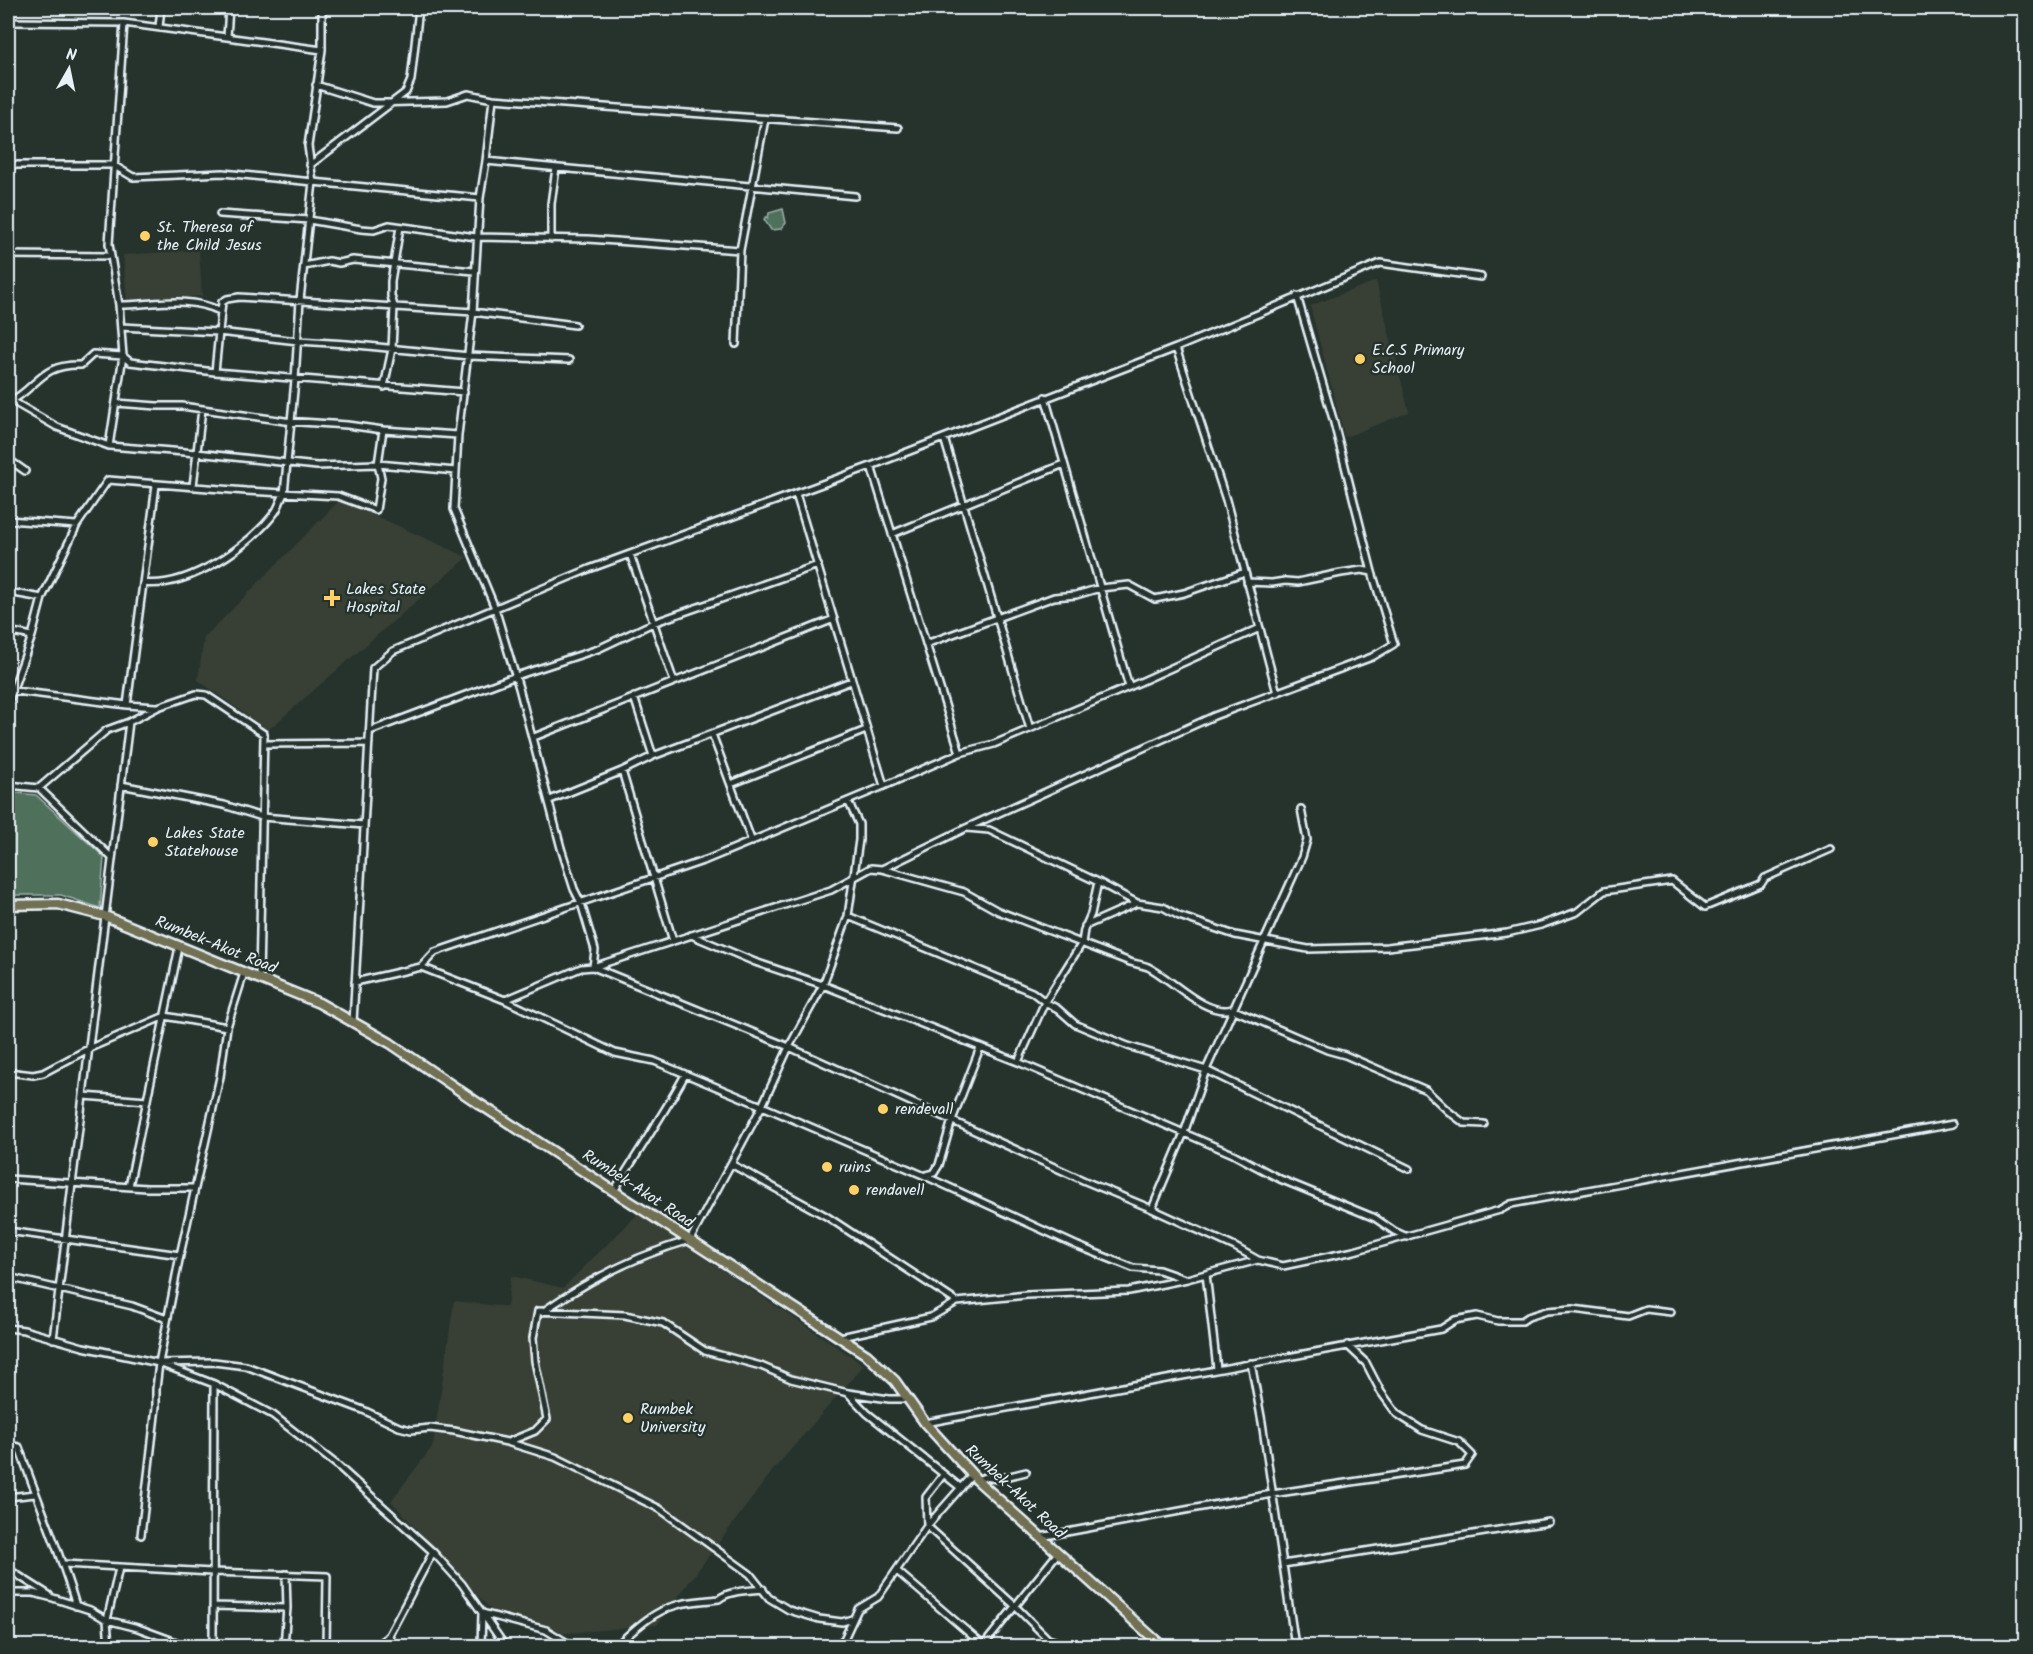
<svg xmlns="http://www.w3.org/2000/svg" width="2033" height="1654" font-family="Kalam,sans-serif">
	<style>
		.built { fill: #394036 }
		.green { fill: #4f715c; stroke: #9cb1aa; stroke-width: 1.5 }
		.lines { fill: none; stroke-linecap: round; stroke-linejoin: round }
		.minor-casing { stroke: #e8f1f8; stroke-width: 10 }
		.primary-casing { stroke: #e8f1f8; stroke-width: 13 }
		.minor { stroke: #26332d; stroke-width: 5 }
		.primary { stroke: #716f52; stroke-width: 8 }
		.poi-dot { fill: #ffd166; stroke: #26332d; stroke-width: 2 }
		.labels { text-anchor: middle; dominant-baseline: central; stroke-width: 5; stroke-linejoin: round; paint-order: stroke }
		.poi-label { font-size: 16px; fill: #e8f1f8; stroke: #26332d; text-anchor: start }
		.street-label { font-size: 16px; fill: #e8f1f8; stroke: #26332d }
	</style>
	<rect width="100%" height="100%" fill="#26332d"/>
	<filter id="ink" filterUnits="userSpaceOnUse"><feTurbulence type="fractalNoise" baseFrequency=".0167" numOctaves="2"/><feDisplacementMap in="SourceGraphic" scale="12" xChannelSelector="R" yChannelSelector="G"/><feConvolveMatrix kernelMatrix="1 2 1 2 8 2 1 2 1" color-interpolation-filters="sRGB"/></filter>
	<g filter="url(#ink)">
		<path class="built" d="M 199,250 L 202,296 L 127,301 L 123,255 Z
			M 1376,281 L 1409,412 L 1345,437 L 1310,306 Z
			M 340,500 L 467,557 L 268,730 L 198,680 L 204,638 Z
			M 638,1214 L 864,1365 L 773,1470 L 657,1625 L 556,1634 L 505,1625 L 391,1501 L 433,1446 L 454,1301 L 507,1307 L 511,1276 L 563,1288 Z"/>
		<path class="green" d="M 783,209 L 786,223 L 781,229 L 771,230 L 764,219 L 766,217 L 768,218 L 769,213 Z
			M 8,792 L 36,795 L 104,857 L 100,908 L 61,895 L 8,895 Z"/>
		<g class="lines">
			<defs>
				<path id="minor" d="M 322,8 L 322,50 L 308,146 L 313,182 L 480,198 L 473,312 L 458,435 L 454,509 L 495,608 L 519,688 L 561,848 L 574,889 L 581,903 L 595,950 L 593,967 L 789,1047 L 1085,1181 L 1152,1209 L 1235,1247 L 1258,1260
					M 8,22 L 124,23 L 322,50
					M 159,27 L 161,8
					M 227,37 L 229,8
					M 316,85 L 373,103 L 447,101 L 468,94 L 493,99 L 898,128
					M 486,161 L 855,196
					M 8,165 L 113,165 L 133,177 L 223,173 L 313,182 L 300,300 L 295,380 L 284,494 C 281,499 279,506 276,511 C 251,546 187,589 143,583
					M 310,165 L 406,92 L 411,80 L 419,8
					M 480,198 L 486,161 L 493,99
					M 220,214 L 309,220 L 361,229 L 374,230 L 389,225 L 476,237 L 588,239 L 740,250
					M 551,239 L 551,204 L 556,168
					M 8,255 L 111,256
					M 304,266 L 329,261 L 339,263 L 353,260 L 474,271
					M 119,305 C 153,305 188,295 220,311
					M 121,327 L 218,332 L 298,341 L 347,344 L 469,356 L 569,360
					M 736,344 L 740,250 L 765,119
					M 1176,348 L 1226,500 L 1277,693
					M 215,372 L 464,392
					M 384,387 L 392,349 L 394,306 L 391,296 L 391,281 L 400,227
					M 1045,397 L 1129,687
					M 12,401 L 57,427 L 109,446 L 197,453 L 317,466 L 378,464 L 383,430 L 458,435
					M 8,403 C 40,386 39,364 81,365 L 93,354 L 123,356 L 130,362 L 215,372 L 222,302 L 227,299 L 239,297 L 473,312 L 575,325
					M 116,403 L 157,406 L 182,406 L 285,421 L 347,425 L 383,430
					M 944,438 L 1030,729
					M 109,446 L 123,356 L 119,305 L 109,244 L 124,23
					M 8,459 L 25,471
					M 871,466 L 960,753
					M 193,486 L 202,409
					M 796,494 L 884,786 L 960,753 L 994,744 L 1129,687 L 1260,628
					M 8,520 L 77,525
					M 892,534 L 1064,464
					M 630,554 L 674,682
					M 1247,582 L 1272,583 L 1285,581 L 1298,582 L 1341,573 L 1362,570 L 1372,572
					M 8,592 L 42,598
					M 8,631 L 32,636
					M 926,644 L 1054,597 L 1076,595 L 1100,588 L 1129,585 L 1155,599 L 1184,593 L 1245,572
					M 8,690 L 127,705 L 156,707
					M 634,697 L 653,756
					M 8,703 L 32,636 L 42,598 L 77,525 L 108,480 L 246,491 L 338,496 L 376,510 L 381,478 L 378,464 L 456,471
					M 127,705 L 156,485
					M 370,731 L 516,676 L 598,649 L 653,623 L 818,565
					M 712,734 L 752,842
					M 534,737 L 834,619
					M 264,744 L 369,743
					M 622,771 L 673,941
					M 731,784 L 866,730
					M 8,785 L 39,788 L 107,730 L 129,722 L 158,707 L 196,694 L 206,695 L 264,734 L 259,979
					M 121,785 L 224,805 L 262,817 L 364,825
					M 39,788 L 112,858
					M 550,800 L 622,771 L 653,756 L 851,681
					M 967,828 L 989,830 L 1098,882 L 1137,903 L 1163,907 L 1179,916 L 1235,935 L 1308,949 L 1387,947 L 1507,933 L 1541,925 L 1577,912 L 1604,891 L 1672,881 L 1705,907 L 1761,884 L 1765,878 L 1831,849
					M 882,869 L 964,892 L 998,911 L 1130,962 C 1136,964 1143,965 1148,967 C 1171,978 1205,1017 1232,1009 L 1327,1050 L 1345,1055 L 1426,1090 L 1448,1111 L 1464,1123 L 1484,1124
					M 848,916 L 1032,992 L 1045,1002 L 1058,1009 L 1075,1024 L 1128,1046 L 1206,1070 L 1409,1169
					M 1085,926 L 1137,903
					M 691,935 L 755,962 L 823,985 L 1018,1062 L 1233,1154 L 1280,1179 L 1375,1218 L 1394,1231 L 1407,1237
					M 421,967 L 435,952 L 706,860 L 884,786
					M 355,982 L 421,967 L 505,1000 L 615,1053 L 654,1061 L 762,1106 L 925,1176 L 1078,1246 L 1133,1268 L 1159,1270 L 1185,1279
					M 505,1000 L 581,968 L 593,967 L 831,890 L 871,868 L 882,869 L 966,828 L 1214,716 L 1372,657 L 1394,644 L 1372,572 L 1333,419 L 1297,296
					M 353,1022 L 373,668 L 393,651 L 589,569 L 871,466 L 1176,348 L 1380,263 L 1481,277
					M 1018,1062 L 1045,1002 L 1082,943 L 1084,930 L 1091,914 L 1098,882
					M 8,1072 L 33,1075 L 43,1073 L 90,1048 L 165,1016 L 227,1027
					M 84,1096 L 147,1101
					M 731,1164 L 826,1216 L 957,1302
					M 926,1175 L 934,1173 L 939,1165 L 952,1120 L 980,1048
					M 8,1179 L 147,1188 L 195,1188
					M 129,1186 L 179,947
					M 614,1191 C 638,1152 663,1115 685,1075
					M 1152,1209 L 1184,1133 L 1206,1070 L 1302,857 L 1307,840 L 1301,809
					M 8,1231 L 180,1255
					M 1206,1274 L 1217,1369
					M 8,1277 L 132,1306 L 167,1319
					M 542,1312 C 587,1281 637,1255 690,1240 L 762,1106 L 789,1047 L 823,985 L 848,916 L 859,840 L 859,824 L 848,801
					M 8,1328 L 24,1330 L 83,1347 L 159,1363 L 214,1384 L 273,1415 L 337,1465 L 433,1552 L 462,1584 L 505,1646
					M 841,1337 L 931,1317 L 957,1302 L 1027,1295 L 1129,1291 L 1187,1279 L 1258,1260 L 1283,1266 L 1354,1251 L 1500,1210 L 1511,1204 L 1953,1124
					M 53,1339 L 129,722
					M 159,1363 L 214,1362 L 246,1366 L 363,1410 L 399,1427 L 411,1430 L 430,1428 L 454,1431 L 507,1442 L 555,1457 L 660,1509 L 750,1574 L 769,1598 L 789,1610 L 819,1619 L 842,1622 L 852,1619
					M 1251,1363 L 1262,1422 L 1295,1646
					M 848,1393 L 867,1413 L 961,1488
					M 925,1423 L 1441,1329 L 1455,1320 L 1477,1316 L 1498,1321 L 1522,1321 L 1528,1317 L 1547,1311 L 1573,1309 L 1628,1316 L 1646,1309 L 1671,1312
					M 508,1442 L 535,1431 L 547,1419 L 535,1361 L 533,1338 L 538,1311 L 625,1315 L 663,1323 L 705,1351 L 761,1366 L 791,1379 L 848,1393 L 889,1399 L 908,1399
					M 8,1445 L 19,1447 C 37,1500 60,1551 76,1606
					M 943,1475 L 926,1497 L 927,1526 L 1014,1605 L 1048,1639 L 1070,1646
					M 977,1480 L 985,1477 L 997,1479 L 1026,1472
					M 8,1497 L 35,1494
					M 141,1535 L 156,1407 L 156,1389 L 159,1363 L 180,1255 L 220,1077 L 227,1027 L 244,973
					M 1040,1537 L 1272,1494 L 1465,1465 L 1472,1455 L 1459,1442 L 1422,1430 L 1397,1414 L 1381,1392 L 1366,1363 L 1347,1345
					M 64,1564 L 212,1572 L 327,1576 L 326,1646
					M 1283,1564 L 1549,1522
					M 8,1569 L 49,1595
					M 897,1571 L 984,1646
					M 8,1593 L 33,1593 L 53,1598 L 90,1610 L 107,1620 L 138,1628 L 187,1646
					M 213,1606 L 287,1608
					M 109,1646 L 107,1620 L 119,1568
					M 213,1646 L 214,1384
					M 284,1646 L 287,1608 L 286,1574
					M 381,1646 L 381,1643 L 389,1635
					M 393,1646 L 389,1635 L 433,1552
					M 481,1646 L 482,1613 L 546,1630 L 572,1646
					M 616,1646 C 634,1630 653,1611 677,1605 C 690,1601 705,1601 719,1599 C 730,1590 749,1591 763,1589
					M 836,1646 L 844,1639 L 858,1609 L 878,1597 L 927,1526 L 972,1475
					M 983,1646 L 1058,1553"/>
				<path id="primary" d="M 8,905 L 58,904 L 105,916 L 319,1003 L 390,1043 L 478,1103 L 867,1355 L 895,1381 L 925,1423 L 977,1480 L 1162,1646"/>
			</defs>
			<use href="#minor" class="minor-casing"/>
			<use href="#primary" class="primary-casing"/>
			<use href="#minor" class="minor"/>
			<use href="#primary" class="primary"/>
		</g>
	</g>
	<g class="poi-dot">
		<circle cx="145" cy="236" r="6"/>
		<circle cx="1360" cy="359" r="6"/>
		<path d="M329 589h6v6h6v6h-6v6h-6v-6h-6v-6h6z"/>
		<circle cx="153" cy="842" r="6"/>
		<circle cx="883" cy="1109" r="6"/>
		<circle cx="827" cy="1167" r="6"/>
		<circle cx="854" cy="1190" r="6"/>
		<circle cx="628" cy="1418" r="6"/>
	</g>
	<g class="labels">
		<g class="poi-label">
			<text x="157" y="227">St. Theresa of<tspan x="157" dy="18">the Child Jesus</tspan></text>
			<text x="1372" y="350">E.C.S Primary<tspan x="1372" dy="18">School</tspan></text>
			<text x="346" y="589">Lakes State<tspan x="346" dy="18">Hospital</tspan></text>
			<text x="165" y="833">Lakes State<tspan x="165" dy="18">Statehouse</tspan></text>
			<text x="895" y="1109">rendevall</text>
			<text x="839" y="1167">ruins</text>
			<text x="866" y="1190">rendavell</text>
			<text x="640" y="1409">Rumbek<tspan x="640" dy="18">University</tspan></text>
		</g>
		<g class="street-label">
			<text transform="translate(216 945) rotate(22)">Rumbek-Akot Road</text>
			<text transform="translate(638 1189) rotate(33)">Rumbek-Akot Road</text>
			<text transform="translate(1015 1492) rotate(43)">Rumbek-Akot Road</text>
		</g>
	</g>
	<rect width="2033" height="1654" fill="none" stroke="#26332d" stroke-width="30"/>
	<rect x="15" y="15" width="2003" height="1624" fill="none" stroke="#e8f1f8" stroke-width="2" filter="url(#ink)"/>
	<g transform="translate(69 69) rotate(9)" stroke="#26332d" stroke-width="4.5" paint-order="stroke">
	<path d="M0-4.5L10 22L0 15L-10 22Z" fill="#e8f1f8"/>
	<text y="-9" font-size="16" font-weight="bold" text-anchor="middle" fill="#e8f1f8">N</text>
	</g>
</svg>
